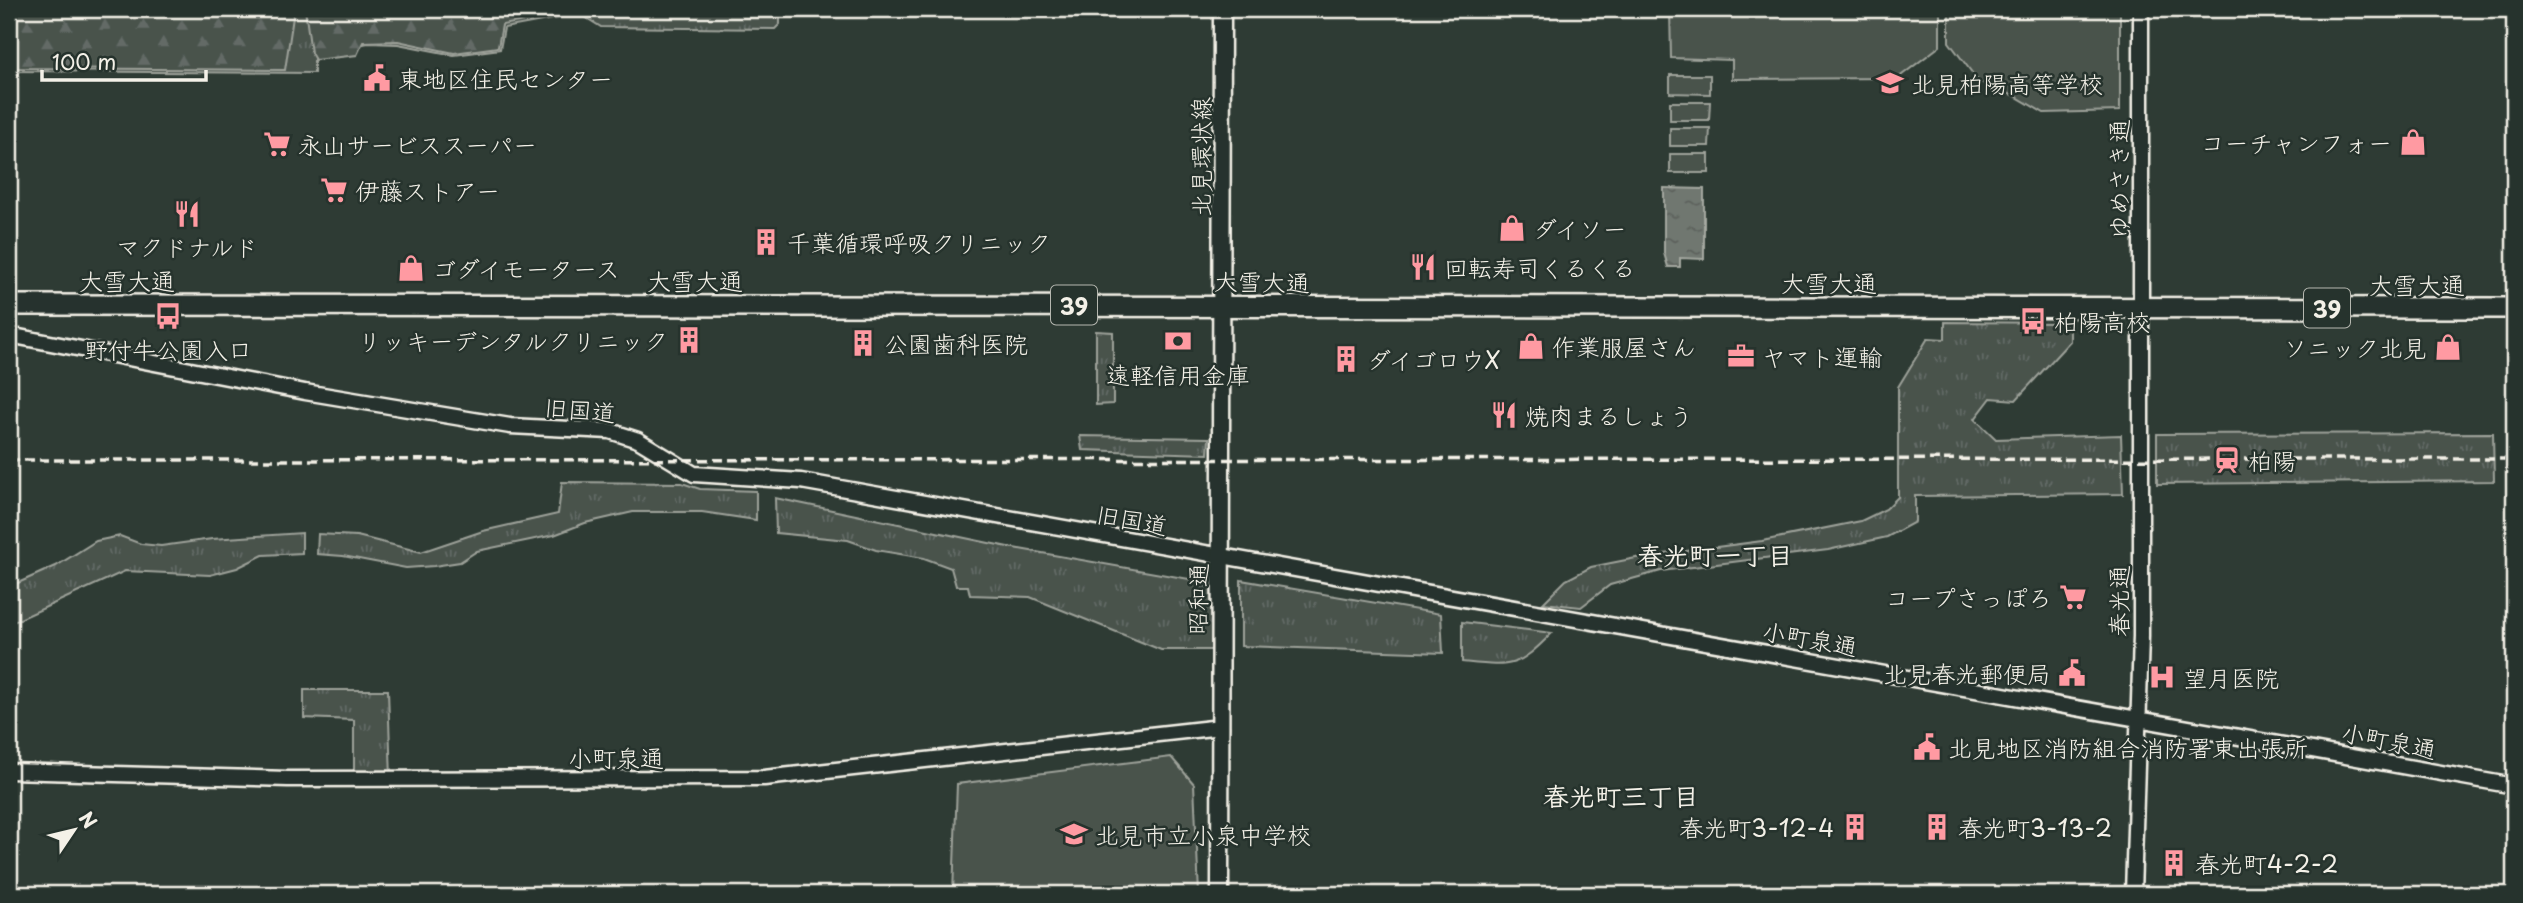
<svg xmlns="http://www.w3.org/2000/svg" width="2523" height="903" font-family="'Playpen Sans','Klee One',sans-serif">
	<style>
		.grass { fill: url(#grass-tufts); stroke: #9ea29a; stroke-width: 2 }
		.forest { fill: url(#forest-firs); stroke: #9ea29a; stroke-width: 2 }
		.pitch { fill: #48524c; stroke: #9ea29a; stroke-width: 2 }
		.water { fill: url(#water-ripples); stroke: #a4a8a0; stroke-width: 2 }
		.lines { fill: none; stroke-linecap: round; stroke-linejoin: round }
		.tertiary-casing { stroke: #f4f1e8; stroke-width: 19 }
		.secondary-casing { stroke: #f4f1e8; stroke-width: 21 }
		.trunk-casing { stroke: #f4f1e8; stroke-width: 24 }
		.tertiary { stroke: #26332d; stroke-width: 14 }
		.secondary { stroke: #26332d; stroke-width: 16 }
		.trunk { stroke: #26332d; stroke-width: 19 }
		.rail { stroke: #f4f1e8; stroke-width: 3.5; stroke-dasharray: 10 5; stroke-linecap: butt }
		.labels { text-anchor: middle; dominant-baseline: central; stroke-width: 5; stroke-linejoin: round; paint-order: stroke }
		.shield { fill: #26332d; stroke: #b6b8b0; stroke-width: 2 }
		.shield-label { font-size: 23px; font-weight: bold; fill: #f4f1e8 }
		.poi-label { font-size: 24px; fill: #f4f1e8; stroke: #26332d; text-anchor: start }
		.street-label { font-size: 24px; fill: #f4f1e8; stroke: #26332d }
		.neighbourhood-label { font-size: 26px; font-weight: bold; fill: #f4f1e8; stroke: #26332d }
	</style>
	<defs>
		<pattern id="grass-tufts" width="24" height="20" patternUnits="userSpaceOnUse" patternTransform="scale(1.75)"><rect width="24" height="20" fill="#48524c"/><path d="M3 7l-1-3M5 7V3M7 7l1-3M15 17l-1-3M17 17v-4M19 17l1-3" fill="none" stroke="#636b66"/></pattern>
		<pattern id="forest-firs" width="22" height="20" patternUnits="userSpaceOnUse" patternTransform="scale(1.75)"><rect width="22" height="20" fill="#48524c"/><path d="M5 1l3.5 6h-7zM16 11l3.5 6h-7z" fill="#636b66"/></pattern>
		<pattern id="water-ripples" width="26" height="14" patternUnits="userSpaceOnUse" patternTransform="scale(1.75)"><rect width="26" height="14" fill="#6f7770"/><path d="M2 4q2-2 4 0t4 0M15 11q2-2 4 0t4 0" fill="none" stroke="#5c605b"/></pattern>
	</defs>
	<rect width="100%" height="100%" fill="#2e3b34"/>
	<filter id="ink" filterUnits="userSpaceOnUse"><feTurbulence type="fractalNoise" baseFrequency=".0143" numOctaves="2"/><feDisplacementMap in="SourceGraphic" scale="14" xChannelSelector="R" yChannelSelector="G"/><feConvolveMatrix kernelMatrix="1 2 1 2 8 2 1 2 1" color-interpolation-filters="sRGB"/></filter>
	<g filter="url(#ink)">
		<path class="grass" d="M 11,9 L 780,9 L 780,24 L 775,29 L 601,27 L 572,9 L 558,18 L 504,28 L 500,49 L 454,55 L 398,44 L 368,43 L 314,55 L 314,73 L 10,71 Z
			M 1945,322 L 2070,323 L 2070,341 L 2016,400 L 1991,398 L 1975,419 L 1996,439 L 2121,435 L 2123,494 L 1915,496 L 1915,522 L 1887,537 L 1828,550 L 1661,571 L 1610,585 L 1581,607 L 1543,603 L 1566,580 L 1591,567 L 1641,557 L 1762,541 L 1861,521 L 1886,509 L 1898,497 L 1898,387 L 1928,338 L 1945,339 Z
			M 1096,331 L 1113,332 L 1113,404 L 1096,405 Z
			M 2493,433 L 2494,481 L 2157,484 L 2157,434 Z
			M 1080,436 L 1209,438 L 1208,454 L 1082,450 Z
			M 562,482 L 682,483 L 700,489 L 756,491 L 756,520 L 702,512 L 633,512 L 585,523 L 554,535 L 477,551 L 460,562 L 434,566 L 406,568 L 343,556 L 317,554 L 318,534 L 357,536 L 421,552 L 483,531 L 558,514 Z
			M 775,498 L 1008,547 L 1212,583 L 1212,650 L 1161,650 L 1030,597 L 970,595 L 968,586 L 956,586 L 951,568 L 924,558 L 876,550 L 848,540 L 776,533 Z
			M 302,533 L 302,553 L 263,555 L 237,568 L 210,575 L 125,571 L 9,624 L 9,587 L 56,566 L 96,541 L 120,536 L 141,544 L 161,546 L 212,539 Z
			M 1241,580 L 1441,614 L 1443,653 L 1241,646 Z
			M 1462,622 L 1552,633 C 1517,669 1511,667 1462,662 Z
			M 304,690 L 388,690 L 391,779 L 354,779 L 354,720 L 304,718 Z"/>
		<path class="forest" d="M 13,9 L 293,9 L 293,17 L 285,70 L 12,68 Z
			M 305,9 L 556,9 L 557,15 L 502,25 L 498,47 L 454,53 L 398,41 L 363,42 L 357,55 L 315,60 L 311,53 Z"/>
		<path class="pitch" d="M 1670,9 L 1940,9 L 1940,46 L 1898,78 L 1732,79 L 1732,60 L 1671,58 Z
			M 1949,9 L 2120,9 L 2120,111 L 2044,113 L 2015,96 L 1979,82 L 1949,42 Z
			M 1670,75 L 1710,75 L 1710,94 L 1670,93 Z
			M 1670,102 L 1710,102 L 1709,120 L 1670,120 Z
			M 1670,128 L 1710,128 L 1709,146 L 1670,146 Z
			M 1670,154 L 1709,154 L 1709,173 L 1670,173 Z
			M 1171,757 L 1194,784 L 1199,894 L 953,894 L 957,784 Z"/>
		<path class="water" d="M 1664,188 L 1704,189 L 1704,259 L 1680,258 L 1680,267 L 1668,267 L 1664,253 Z"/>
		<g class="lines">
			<defs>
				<path id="tertiary" d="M 9,335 L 305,392 L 510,426 L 610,431 L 638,440 L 694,474 L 801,481 L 2514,786
					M 9,771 L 288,779 L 764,778 L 1221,727
					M 2133,894 L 2141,636 L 2141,9"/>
				<path id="secondary" d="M 1220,894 L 1222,9"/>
				<path id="trunk" d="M 9,305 L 2514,308"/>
			</defs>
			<use href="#tertiary" class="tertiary-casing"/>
			<use href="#secondary" class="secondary-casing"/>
			<use href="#trunk" class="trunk-casing"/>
			<use href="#tertiary" class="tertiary"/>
			<use href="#secondary" class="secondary"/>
			<use href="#trunk" class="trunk"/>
			<path class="rail" d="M 9,460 L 2514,459"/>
		</g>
	</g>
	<defs>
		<symbol id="civic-bare" viewBox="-9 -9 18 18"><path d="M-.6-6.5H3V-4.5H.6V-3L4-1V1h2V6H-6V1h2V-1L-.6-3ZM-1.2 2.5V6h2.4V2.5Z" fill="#ff9aa2" stroke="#26332d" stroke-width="2.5" paint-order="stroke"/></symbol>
		<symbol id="school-bare" viewBox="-9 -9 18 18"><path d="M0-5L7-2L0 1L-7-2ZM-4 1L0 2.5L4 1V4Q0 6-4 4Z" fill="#ff9aa2" stroke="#26332d" stroke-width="2.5" paint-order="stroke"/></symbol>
		<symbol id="shop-bare" viewBox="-9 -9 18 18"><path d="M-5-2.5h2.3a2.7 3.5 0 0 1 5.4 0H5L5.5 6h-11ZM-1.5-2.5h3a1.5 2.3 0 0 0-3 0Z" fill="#ff9aa2" stroke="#26332d" stroke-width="2.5" paint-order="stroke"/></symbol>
		<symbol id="supermarket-bare" viewBox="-9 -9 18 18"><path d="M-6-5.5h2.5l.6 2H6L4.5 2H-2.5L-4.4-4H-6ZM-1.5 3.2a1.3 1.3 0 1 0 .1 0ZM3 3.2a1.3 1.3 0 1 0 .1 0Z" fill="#ff9aa2" stroke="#26332d" stroke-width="2.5" paint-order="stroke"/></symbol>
		<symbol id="restaurant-bare" viewBox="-9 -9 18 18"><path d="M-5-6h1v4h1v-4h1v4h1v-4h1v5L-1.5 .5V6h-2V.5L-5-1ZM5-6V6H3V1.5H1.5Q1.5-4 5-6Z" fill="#ff9aa2" stroke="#26332d" stroke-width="2.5" paint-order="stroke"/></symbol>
		<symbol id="building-bare" viewBox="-9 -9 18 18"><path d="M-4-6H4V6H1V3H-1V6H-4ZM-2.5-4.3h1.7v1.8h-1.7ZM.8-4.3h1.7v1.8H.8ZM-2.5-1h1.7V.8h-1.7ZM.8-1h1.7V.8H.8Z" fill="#ff9aa2" stroke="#26332d" stroke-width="2.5" paint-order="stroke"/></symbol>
		<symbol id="bus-bare" viewBox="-9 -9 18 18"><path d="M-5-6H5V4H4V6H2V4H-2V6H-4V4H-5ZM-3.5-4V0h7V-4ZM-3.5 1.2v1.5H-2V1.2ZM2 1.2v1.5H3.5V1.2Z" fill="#ff9aa2" stroke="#26332d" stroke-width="2.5" paint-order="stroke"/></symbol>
		<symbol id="bank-bare" viewBox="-9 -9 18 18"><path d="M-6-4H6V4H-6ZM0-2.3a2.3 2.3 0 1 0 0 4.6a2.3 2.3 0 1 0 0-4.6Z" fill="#ff9aa2" stroke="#26332d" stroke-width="2.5" paint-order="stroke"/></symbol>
		<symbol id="office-bare" viewBox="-9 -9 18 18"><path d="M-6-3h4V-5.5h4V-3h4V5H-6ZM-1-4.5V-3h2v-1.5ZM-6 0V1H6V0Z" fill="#ff9aa2" stroke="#26332d" stroke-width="2.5" paint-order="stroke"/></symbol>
		<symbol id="station-bare" viewBox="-9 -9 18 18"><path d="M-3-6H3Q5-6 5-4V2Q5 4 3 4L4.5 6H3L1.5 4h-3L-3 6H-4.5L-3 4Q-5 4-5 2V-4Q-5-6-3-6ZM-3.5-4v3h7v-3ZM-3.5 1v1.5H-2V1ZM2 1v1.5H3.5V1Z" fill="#ff9aa2" stroke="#26332d" stroke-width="2.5" paint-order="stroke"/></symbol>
		<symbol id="hospital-bare" viewBox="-9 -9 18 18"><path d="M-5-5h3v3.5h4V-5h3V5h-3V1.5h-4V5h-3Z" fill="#ff9aa2" stroke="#26332d" stroke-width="2.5" paint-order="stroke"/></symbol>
	</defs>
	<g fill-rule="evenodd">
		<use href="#civic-bare" x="358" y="59" width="38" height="38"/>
		<use href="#school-bare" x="1871" y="64" width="38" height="38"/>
		<use href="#shop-bare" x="2394" y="123" width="38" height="38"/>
		<use href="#supermarket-bare" x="258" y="125" width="38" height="38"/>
		<use href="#supermarket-bare" x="315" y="171" width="38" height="38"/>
		<use href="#restaurant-bare" x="168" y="195" width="38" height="38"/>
		<use href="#shop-bare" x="1493" y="209" width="38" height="38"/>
		<use href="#building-bare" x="747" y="223" width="38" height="38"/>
		<use href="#restaurant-bare" x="1404" y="248" width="38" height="38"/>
		<use href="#shop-bare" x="392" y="249" width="38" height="38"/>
		<use href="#bus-bare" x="149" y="297" width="38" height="38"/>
		<use href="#bus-bare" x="2014" y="302" width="38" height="38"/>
		<use href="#building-bare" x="670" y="321" width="38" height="38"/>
		<use href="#bank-bare" x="1159" y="322" width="38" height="38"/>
		<use href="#building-bare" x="844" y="324" width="38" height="38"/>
		<use href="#shop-bare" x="1512" y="327" width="38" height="38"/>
		<use href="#shop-bare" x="2429" y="328" width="38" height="38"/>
		<use href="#office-bare" x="1722" y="337" width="38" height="38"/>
		<use href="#building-bare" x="1327" y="340" width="38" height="38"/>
		<use href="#restaurant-bare" x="1485" y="396" width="38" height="38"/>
		<use href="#station-bare" x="2208" y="441" width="38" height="38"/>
		<use href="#supermarket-bare" x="2054" y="578" width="38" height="38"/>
		<use href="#civic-bare" x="2053" y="654" width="38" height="38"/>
		<use href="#hospital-bare" x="2143" y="658" width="38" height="38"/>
		<use href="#civic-bare" x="1908" y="728" width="38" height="38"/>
		<use href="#building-bare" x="1836" y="808" width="38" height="38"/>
		<use href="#building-bare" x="1918" y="808" width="38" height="38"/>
		<use href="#school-bare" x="1055" y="815" width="38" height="38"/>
		<use href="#building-bare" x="2155" y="844" width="38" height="38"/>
	</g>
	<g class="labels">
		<g class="shield">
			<rect x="1051" y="285.5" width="46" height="39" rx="5"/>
			<rect x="2304" y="288.5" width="46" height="39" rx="5"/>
		</g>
		<g class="shield-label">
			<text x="1074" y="305">39</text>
			<text x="2327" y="308">39</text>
		</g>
		<g class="poi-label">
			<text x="398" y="78">東地区住民センター</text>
			<text x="1911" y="83">北見柏陽高等学校</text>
			<text x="2392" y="142" text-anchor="end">コーチャンフォー</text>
			<text x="298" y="144">永山サービススーパー</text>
			<text x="355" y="190">伊藤ストアー</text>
			<text x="1533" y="228">ダイソー</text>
			<text x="787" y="242">千葉循環呼吸クリニック</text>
			<text x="187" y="246" text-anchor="middle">マクドナルド</text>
			<text x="1444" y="267">回転寿司くるくる</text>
			<text x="432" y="268">ゴダイモータース</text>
			<text x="2054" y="321">柏陽高校</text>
			<text x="668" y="340" text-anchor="end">リッキーデンタルクリニック</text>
			<text x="884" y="343">公園歯科医院</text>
			<text x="1552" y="346">作業服屋さん</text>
			<text x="2427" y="347" text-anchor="end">ソニック北見</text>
			<text x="168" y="349" text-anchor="middle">野付牛公園入口</text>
			<text x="1762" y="356">ヤマト運輸</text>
			<text x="1367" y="359">ダイゴロウX</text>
			<text x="1178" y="374" text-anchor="middle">遠軽信用金庫</text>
			<text x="1525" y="415">焼肉まるしょう</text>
			<text x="2248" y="460">柏陽</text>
			<text x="2052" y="597" text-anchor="end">コープさっぽろ</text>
			<text x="2051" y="673" text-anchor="end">北見春光郵便局</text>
			<text x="2183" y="677">望月医院</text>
			<text x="1948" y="747">北見地区消防組合消防署東出張所</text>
			<text x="1834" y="827" text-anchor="end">春光町3-12-4</text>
			<text x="1958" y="827">春光町3-13-2</text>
			<text x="1095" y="834">北見市立小泉中学校</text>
			<text x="2195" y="863">春光町4-2-2</text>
		</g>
		<g class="street-label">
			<text transform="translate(1200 157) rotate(-90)">北見環状線</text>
			<text transform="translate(2118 179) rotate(-90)">ゆめさき通</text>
			<text x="127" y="280">大雪大通</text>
			<text x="695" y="280">大雪大通</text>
			<text transform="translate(1262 281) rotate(1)">大雪大通</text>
			<text x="1829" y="282">大雪大通</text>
			<text x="2417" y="284">大雪大通</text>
			<text transform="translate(580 409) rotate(5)">旧国道</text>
			<text transform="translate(1132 519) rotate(10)">旧国道</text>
			<text transform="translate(1197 599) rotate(-89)">昭和通</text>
			<text transform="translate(2118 601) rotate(-90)">春光通</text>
			<text transform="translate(1810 638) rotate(10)">小町泉通</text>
			<text transform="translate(2389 740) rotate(11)">小町泉通</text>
			<text x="616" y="757">小町泉通</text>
		</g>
		<g class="neighbourhood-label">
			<text x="1715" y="554">春光町一丁目</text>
			<text x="1621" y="795">春光町三丁目</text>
		</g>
	</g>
	<rect width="2523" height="903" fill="none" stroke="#26332d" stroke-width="35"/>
	<rect x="18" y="18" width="2488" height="868" fill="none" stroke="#f4f1e8" stroke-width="2.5" filter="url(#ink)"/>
	<g transform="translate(74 830) rotate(55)" stroke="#26332d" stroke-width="5" paint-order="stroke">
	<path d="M0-5L12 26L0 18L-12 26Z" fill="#f4f1e8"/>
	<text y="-10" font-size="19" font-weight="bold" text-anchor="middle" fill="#f4f1e8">N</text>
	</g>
	<path d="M42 70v10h164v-10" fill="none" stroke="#f4f1e8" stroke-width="3.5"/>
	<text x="52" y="70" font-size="21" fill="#f4f1e8" stroke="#26332d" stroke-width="5" paint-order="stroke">100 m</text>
</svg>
